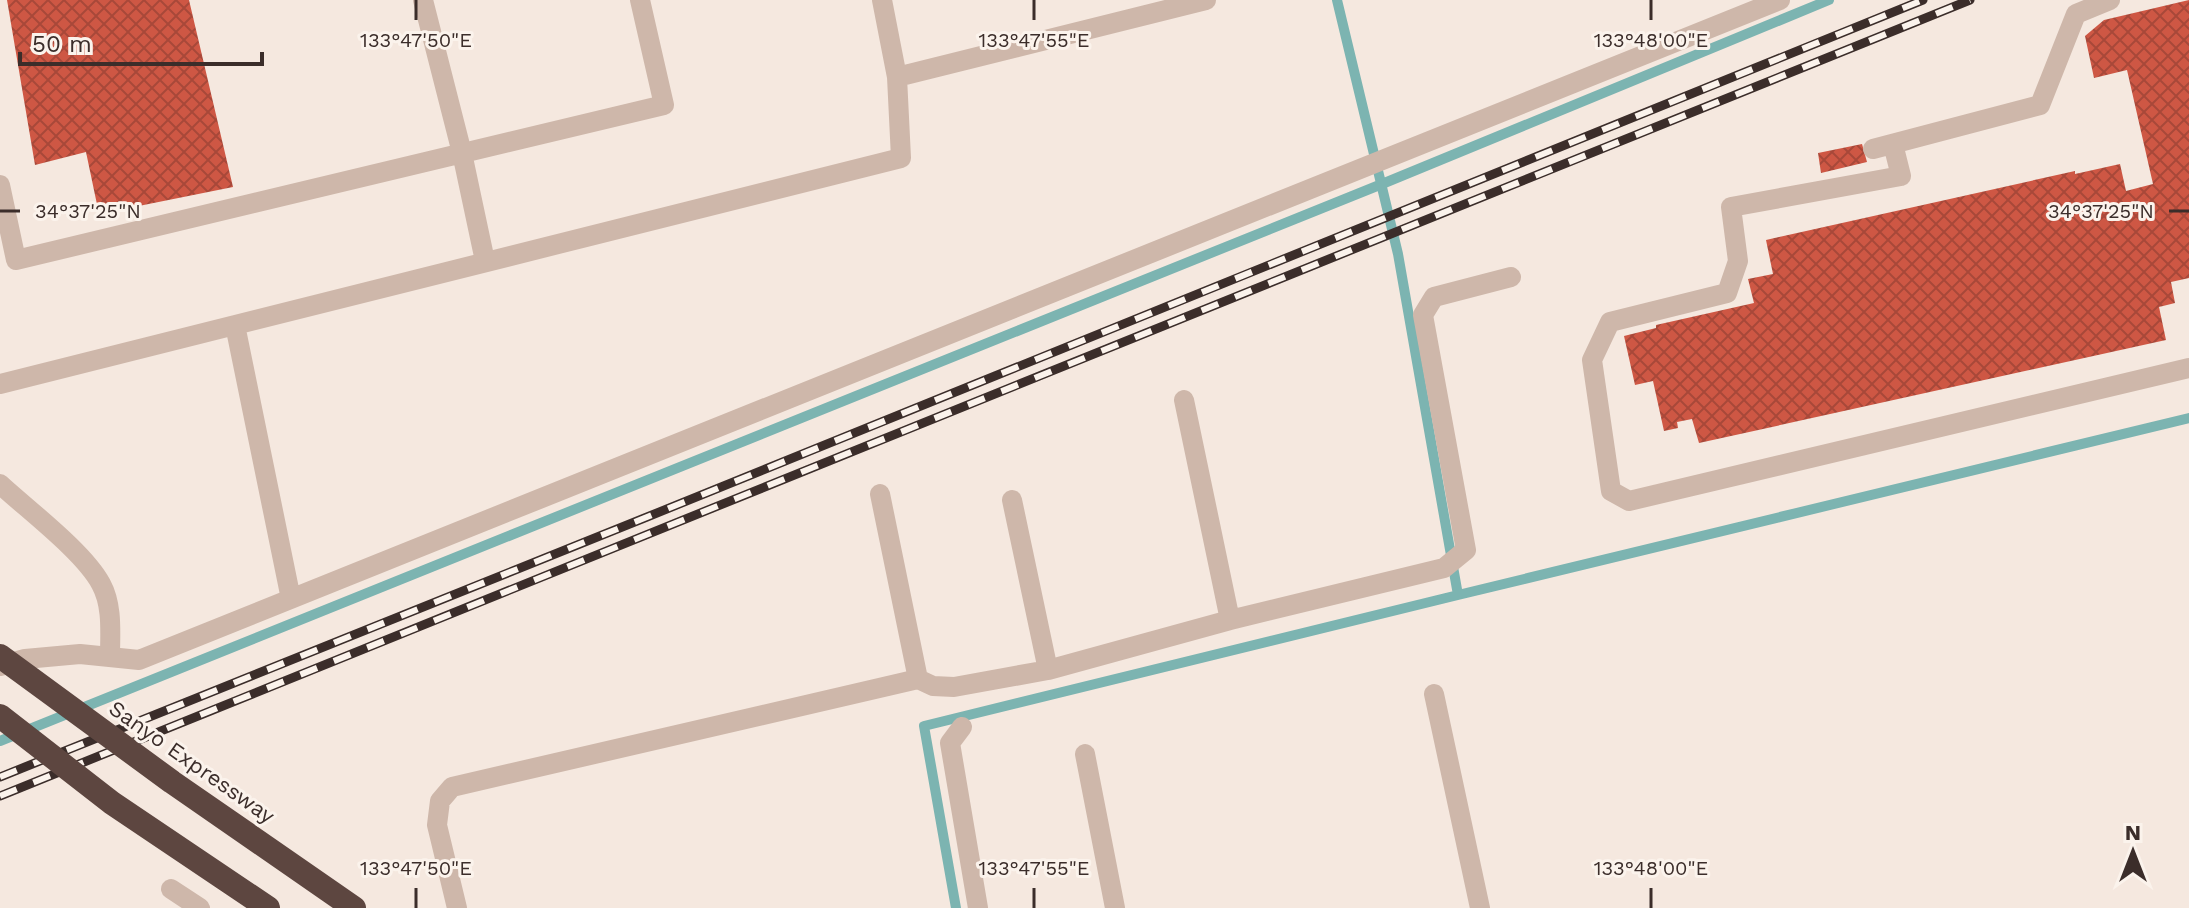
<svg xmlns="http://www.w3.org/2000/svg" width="2189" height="908" font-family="'Work Sans',sans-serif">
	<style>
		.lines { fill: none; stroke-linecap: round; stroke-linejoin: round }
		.stream { stroke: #7cb4b1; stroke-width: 10 }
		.building { fill: url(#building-cross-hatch) }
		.minor { stroke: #ceb7aa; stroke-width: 20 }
		.rail-casing { stroke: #3b2d2a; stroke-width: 9 }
		.rail { stroke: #fbf3ec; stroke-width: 6; stroke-dasharray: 18; stroke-linecap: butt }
		.highway-bridge { stroke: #5d4640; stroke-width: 24 }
		.ticks { fill: none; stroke: #3b2d2a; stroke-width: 3 }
		.labels { text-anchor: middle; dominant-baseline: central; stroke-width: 6; stroke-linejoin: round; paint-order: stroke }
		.street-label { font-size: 22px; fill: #3b2d2a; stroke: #fbf3ec }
		.ticks-label { font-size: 20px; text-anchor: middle; fill: #3b2d2a; stroke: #fbf3ec; stroke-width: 6; stroke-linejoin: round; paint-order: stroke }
	</style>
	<defs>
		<pattern id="building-cross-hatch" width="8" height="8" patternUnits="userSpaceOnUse" patternTransform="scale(2)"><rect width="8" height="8" fill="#ce5744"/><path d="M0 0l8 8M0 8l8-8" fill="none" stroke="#a84839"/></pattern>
	</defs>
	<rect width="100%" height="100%" fill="#f5e8df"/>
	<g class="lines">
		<path class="stream" d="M 1337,0 L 1398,254 L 1458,595 L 2189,418
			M 0,741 L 1382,184 L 1829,0
			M 956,908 L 924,726 L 1458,595"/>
	</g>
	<path class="building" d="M 7,0 L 189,0 L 233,187 L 99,214 L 86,152 L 35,165 Z
		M 2189,0 L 2189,278 L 2171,282 L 2175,303 L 2159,307 L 2166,340 L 1699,443 L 1692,419 L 1677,422 L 1678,428 L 1664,431 L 1653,381 L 1635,385 L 1624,336 L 1656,328 L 1656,325 L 1754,303 L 1748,279 L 1773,274 L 1766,240 L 2075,171 L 2075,174 L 2120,164 L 2126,191 L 2153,184 L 2127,70 L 2094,78 L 2085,36 L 2104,20 Z
		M 1862,144 L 1867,162 L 1821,173 L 1818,153 Z"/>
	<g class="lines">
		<path class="minor" d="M 423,0 L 462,153 L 485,261
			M 882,0 L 897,77 L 1206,0
			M 1893,144 L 1901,176 L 1731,207 L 1738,261 L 1727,293 L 1610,322 L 1592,360 L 1611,491 L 1629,501 L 2189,368
			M 1873,149 L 2040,105 L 2076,14 L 2110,0
			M 0,185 L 16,260 L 664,105 L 640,0
			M 235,325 L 291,599
			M 0,384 L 901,158 L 897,77
			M 1184,400 L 1230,620
			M 0,484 C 28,510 84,552 101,584 C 113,606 110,633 110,657
			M 880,494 L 918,679 L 933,686 L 954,687 L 1048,670 L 1230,620 L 1444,568 L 1466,550 L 1423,315 L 1434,297 L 1511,277
			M 1012,500 L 1048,670
			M 0,666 L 25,659 L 80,654 L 139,660 L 1780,0
			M 1434,694 L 1480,908
			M 962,727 L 950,743 L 978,908
			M 1085,754 L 1115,908
			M 171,889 L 200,908
			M 457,908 L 437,825 L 440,801 L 452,787 L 918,679"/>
		<defs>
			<path id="rail" d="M 0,777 L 647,517 L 1923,0
				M 0,796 L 1970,0"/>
		</defs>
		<use href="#rail" class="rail-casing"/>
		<use href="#rail" class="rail"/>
		<path class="highway-bridge" d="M 0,656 L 172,782 L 354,908
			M 0,716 L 112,803 L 268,908"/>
	</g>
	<path class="ticks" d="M 416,0 L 416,20M 1034,0 L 1034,20M 1651,0 L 1651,20M 0,211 L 20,211M 2169,211 L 2189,211M 416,888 L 416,908M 1034,888 L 1034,908M 1651,888 L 1651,908"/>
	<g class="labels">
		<g class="street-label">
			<text transform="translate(192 762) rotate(35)">Sanyo Expressway</text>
		</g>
	</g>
	<g class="ticks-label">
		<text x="416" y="47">133°47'50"E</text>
		<text x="1034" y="47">133°47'55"E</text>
		<text x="1651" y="47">133°48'00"E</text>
		<text x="88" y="218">34°37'25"N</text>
		<text x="2101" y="218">34°37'25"N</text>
		<text x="416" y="875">133°47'50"E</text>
		<text x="1034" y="875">133°47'55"E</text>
		<text x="1651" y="875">133°48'00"E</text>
	</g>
	<g transform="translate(2133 852)" stroke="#fbf3ec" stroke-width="6" paint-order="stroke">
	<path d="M0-6L14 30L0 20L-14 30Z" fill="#3b2d2a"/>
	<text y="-12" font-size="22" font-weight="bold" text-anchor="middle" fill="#3b2d2a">N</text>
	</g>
	<path d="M20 52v12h242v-12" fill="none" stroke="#3b2d2a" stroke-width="4"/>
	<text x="32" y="52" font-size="24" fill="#3b2d2a" stroke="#fbf3ec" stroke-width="6" paint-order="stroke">50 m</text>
</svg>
